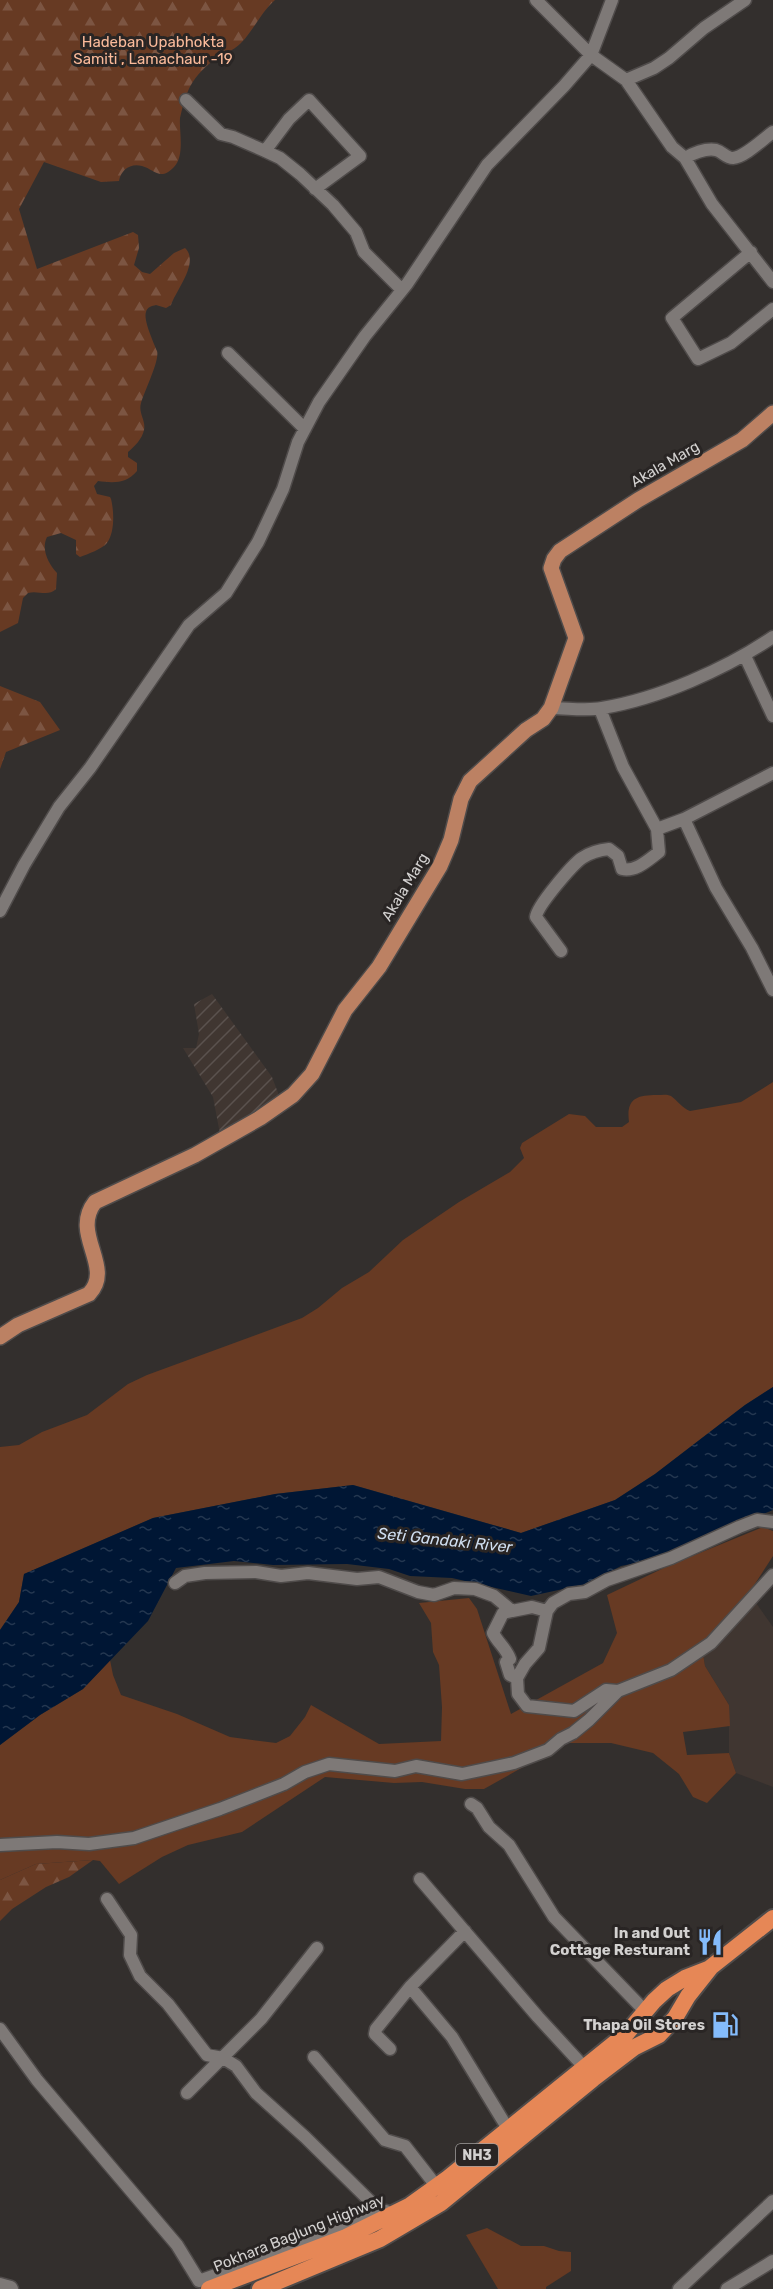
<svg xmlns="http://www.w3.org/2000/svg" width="773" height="2289" font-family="Rubik,sans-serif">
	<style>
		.built { fill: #403631 }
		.industrial { fill: url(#industrial-furrows) }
		.green { fill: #673a23 }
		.forest { fill: url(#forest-firs) }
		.water { fill: url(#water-ripples) }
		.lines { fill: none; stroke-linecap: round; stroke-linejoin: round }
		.minor-casing { stroke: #4f4b4a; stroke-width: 15 }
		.major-casing { stroke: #4f4b4a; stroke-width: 18 }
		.highway-casing { stroke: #4f4b4a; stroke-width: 20 }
		.minor { stroke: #7e7977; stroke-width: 12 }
		.major { stroke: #bc8163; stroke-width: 15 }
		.highway { stroke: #e68756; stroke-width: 16 }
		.labels { text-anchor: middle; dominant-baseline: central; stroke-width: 6; stroke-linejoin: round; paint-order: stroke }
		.shield { fill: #292524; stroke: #a09d9c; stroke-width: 1.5 }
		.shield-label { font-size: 14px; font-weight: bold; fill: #d3d1d0 }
		.park-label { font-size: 15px; fill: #faba9a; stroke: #292524 }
		.street-label { font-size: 15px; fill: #d3d1d0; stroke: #292524 }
		.poi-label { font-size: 15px; font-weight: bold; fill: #d3d1d0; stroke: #292524; text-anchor: end }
		.water-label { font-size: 16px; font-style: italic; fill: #cfdef0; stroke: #292524 }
	</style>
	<defs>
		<pattern id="industrial-furrows" width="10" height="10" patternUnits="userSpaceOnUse" patternTransform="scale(1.5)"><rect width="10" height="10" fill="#403631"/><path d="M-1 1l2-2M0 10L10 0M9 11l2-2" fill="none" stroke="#5b524e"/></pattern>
		<pattern id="forest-firs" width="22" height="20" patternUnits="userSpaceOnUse" patternTransform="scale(1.5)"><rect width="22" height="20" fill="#673a23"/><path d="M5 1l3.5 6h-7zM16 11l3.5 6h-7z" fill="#7c5542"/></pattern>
		<pattern id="water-ripples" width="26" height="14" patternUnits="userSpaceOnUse" patternTransform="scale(1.5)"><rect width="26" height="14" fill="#001634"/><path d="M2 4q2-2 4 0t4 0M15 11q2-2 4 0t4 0" fill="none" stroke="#243750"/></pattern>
	</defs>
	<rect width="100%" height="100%" fill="#332f2d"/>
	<path class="built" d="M 749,1593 L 773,1627 L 773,1787 L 736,1773 L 729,1753 L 729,1705 L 705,1666 L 702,1648 Z"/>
	<path class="industrial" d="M 212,994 L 272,1077 L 280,1098 L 220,1134 L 213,1097 L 183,1048 L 196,1048 L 199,1034 L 194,1004 Z"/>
	<path class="green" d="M 773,1082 L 773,1387 L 745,1405 L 655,1474 L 615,1500 L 521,1533 L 353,1485 L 275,1494 L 153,1518 L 24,1574 L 19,1602 L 0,1630 L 0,1447 L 19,1445 L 42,1432 L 87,1415 L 128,1384 L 147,1375 L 302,1318 L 318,1308 L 342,1288 L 369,1272 L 403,1240 L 459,1202 L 510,1172 L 524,1158 L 520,1148 L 522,1143 L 569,1114 L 585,1116 L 596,1127 L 622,1127 L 629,1122 C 626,1099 636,1095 657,1095 C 662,1095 667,1094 671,1096 C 678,1101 682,1108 690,1111 L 741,1102 Z
		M 763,1527 L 773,1531 L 773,1556 L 749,1593 L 702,1648 L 705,1666 L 729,1705 L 730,1726 L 683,1732 L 687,1755 L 729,1753 L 736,1773 L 707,1803 L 693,1797 L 679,1774 L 653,1753 L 611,1743 L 566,1743 L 484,1789 L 465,1789 L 422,1782 L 394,1783 L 325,1777 L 242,1832 L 188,1845 L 162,1857 L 119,1884 L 100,1861 L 93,1860 L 36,1864 L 0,1880 L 0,1745 L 40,1715 L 83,1689 L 110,1660 L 113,1675 L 121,1695 L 177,1714 L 230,1737 L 276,1743 L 290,1736 L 305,1717 L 311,1705 L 379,1744 L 441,1741 L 442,1707 L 439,1665 L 433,1652 L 431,1623 L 419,1603 L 469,1598 L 477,1609 L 511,1714 L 603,1663 L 617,1633 L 607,1595 L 668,1566 Z
		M 487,2228 L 521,2246 L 544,2246 L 559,2251 L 571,2252 L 571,2271 L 546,2287 L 546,2289 L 498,2289 L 466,2235 Z"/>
	<path class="forest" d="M 0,0 L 275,0 C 261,12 254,30 241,43 C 233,51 223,54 214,60 C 203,68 193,79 188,91 C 184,100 182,109 180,118 C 179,131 185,156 174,167 C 160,182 154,169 142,166 C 130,163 121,170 119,181 L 101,182 L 44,162 L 19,209 L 37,269 L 133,232 L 138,235 L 139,248 L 134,265 L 142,272 L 150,274 L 174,253 L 185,248 C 200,262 176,290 171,305 L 166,308 L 156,305 C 152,306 147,307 146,312 C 143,320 154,343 157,351 C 160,360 144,392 141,403 C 138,413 146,420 144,430 C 142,439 135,446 128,452 L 128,457 L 137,463 L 137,471 C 126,484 113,483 98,481 L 94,486 L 97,494 L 110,497 L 111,499 C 114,511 115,532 107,543 C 102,549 88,554 80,557 L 76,554 L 76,540 L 61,533 L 47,537 C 41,549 48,563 57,573 L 56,589 C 48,597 38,590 28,593 L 23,598 L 18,623 L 0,632 Z
		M 0,686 L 40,702 L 60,730 L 6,752 L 0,769 Z
		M 93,1860 L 69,1877 L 46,1887 L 12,1909 L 0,1921 L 0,1880 L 36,1864 Z"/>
	<path class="water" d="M 773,1387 L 773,1510 L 650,1560 L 621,1566 L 586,1584 L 531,1596 L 452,1578 L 410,1576 L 389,1569 L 347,1564 L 273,1565 L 234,1561 L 176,1568 L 148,1621 L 83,1689 L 40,1715 L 0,1745 L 0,1630 L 19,1602 L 24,1574 L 153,1518 L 275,1494 L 353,1485 L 521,1533 L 615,1500 L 655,1474 L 745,1405 Z"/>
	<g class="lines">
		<defs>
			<path id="minor" d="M 536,0 L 591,55 L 626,80 L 654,68 L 669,58 L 704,28 L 745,0
				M 626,80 L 672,147 L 685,158 L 712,204 L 773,282
				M 186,100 L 221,134 L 233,137 L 265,151 L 280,158 L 300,174 L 333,205 L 356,232 L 364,252 L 402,290
				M 265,151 L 289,119 L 309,100 L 360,156 L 315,189
				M 685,158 C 694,153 705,148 716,150 C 723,152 726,158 733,158 C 745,157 763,139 773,132
				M 751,252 L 672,318 L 698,359 L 731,343 L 773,309
				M 228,353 L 305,429
				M 745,656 L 773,716
				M 551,708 C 568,708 586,711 602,708 C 658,699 726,669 773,637
				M 600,709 L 623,767 L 657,829 L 684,819 L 716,888 L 752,948 L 773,990
				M 684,819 L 773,773
				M 0,911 L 24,865 L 59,807 L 90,768 L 189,625 L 226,593 L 258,542 L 283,489 L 298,442 L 319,402 L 365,336 L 407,284 L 487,165 L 564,86 L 591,55 L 612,0
				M 561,951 L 536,917 C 537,906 572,865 582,858 C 591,852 598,850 609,849 L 618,856 L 622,869 C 636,872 648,860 659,852 L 657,829
				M 175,1583 L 185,1576 L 205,1573 L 256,1572 L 281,1576 L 308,1573 L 357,1579 L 379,1577 L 418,1592 L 434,1595 L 454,1588 L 475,1589 L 494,1596 L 512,1611 L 532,1607 L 547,1611
				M 512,1611 L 503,1613 L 493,1633 C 498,1643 506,1648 510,1659 L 506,1662 L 510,1675 L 517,1678
				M 618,1691 L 606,1690 L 574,1711 L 527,1706 L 518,1694 L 517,1678 L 525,1664 L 539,1648 L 547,1611 L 553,1603 L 569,1594 L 585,1592 L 607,1580 L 671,1558 L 739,1527 L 757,1520 L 773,1522
				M 471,1804 L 477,1808 L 489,1827 L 509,1845 L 554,1917 L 645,2011
				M 0,1845 L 57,1842 L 89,1844 L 134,1838 L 220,1809 L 284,1784 L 305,1772 L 329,1764 L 395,1771 L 416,1766 L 462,1774 L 514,1763 L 548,1750 L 561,1739 L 573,1733 L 589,1720 L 618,1691 L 671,1670 L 711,1643 L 773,1575
				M 420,1879 L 538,2017 L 584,2067
				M 107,1899 L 131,1935 L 130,1955 L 140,1976 L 168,2004 L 207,2055 L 223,2058 L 236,2066 L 256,2093 L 305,2137 L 380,2211 L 386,2211
				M 410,1987 L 452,2037 L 508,2129
				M 0,2029 L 37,2080 L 177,2245 L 199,2281 L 252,2262 L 380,2211
				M 390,2049 L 375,2034 L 376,2029 L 410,1987 L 465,1931
				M 314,2057 L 385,2140 L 405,2146 L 437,2187
				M 187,2093 L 261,2019 L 317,1948
				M 0,2284 L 11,2287 L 12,2289
				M 679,2289 L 773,2201
				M 727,2289 L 773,2261"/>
			<path id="major" d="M 0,1337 L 18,1325 L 89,1294 C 115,1267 70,1234 95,1202 L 195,1155 L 260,1118 L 293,1095 L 312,1074 L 345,1010 L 379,967 L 440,866 L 451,840 L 461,799 L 470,781 L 526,730 L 543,719 L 551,708 L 576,638 L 551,568 L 554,559 L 560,551 L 638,500 L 742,440 L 773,413"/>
			<path id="highway" d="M 209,2289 L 346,2237 L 409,2206 L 448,2178 L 627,2033 L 654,2001 L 667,1989 L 685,1978 L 708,1969
				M 260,2289 L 380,2239 L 441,2203 L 593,2079 L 635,2047 L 659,2035 L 675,2018 L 688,1996 L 711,1967 L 773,1918"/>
		</defs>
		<use href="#minor" class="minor-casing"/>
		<use href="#major" class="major-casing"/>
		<use href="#highway" class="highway-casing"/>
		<use href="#minor" class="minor"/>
		<use href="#major" class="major"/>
		<use href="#highway" class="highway"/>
	</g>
	<defs>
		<symbol id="restaurant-bare" viewBox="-9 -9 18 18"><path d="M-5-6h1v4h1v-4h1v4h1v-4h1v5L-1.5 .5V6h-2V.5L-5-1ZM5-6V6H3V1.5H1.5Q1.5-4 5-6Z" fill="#84bbfb" stroke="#292524" stroke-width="2.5" paint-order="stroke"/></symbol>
		<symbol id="fuel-bare" viewBox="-9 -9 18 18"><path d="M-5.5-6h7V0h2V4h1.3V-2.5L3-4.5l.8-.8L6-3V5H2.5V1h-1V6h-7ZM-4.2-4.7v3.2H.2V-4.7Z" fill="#84bbfb" stroke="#292524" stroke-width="2.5" paint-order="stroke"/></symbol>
	</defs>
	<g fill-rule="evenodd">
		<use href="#restaurant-bare" x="691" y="1923" width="38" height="38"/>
		<use href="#fuel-bare" x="706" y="2006" width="38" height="38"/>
	</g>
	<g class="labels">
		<rect class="shield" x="456" y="2144" width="42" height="22" rx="4.5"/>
		<g class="shield-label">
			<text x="477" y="2155">NH3</text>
		</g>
		<g class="park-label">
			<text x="153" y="42">Hadeban Upabhokta<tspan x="153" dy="17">Samiti , Lamachaur -19</tspan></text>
		</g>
		<g class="street-label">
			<text transform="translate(665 464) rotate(-30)">Akala Marg</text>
			<text transform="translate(405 887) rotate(-59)">Akala Marg</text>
			<text transform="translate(299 2233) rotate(-22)">Pokhara Baglung Highway</text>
		</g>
		<g class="poi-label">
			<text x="690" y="1933">In and Out<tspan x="690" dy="17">Cottage Resturant</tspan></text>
			<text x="705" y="2025">Thapa Oil Stores</text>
		</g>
		<g class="water-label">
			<text transform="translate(445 1540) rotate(6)">Seti Gandaki River</text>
		</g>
	</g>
</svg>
